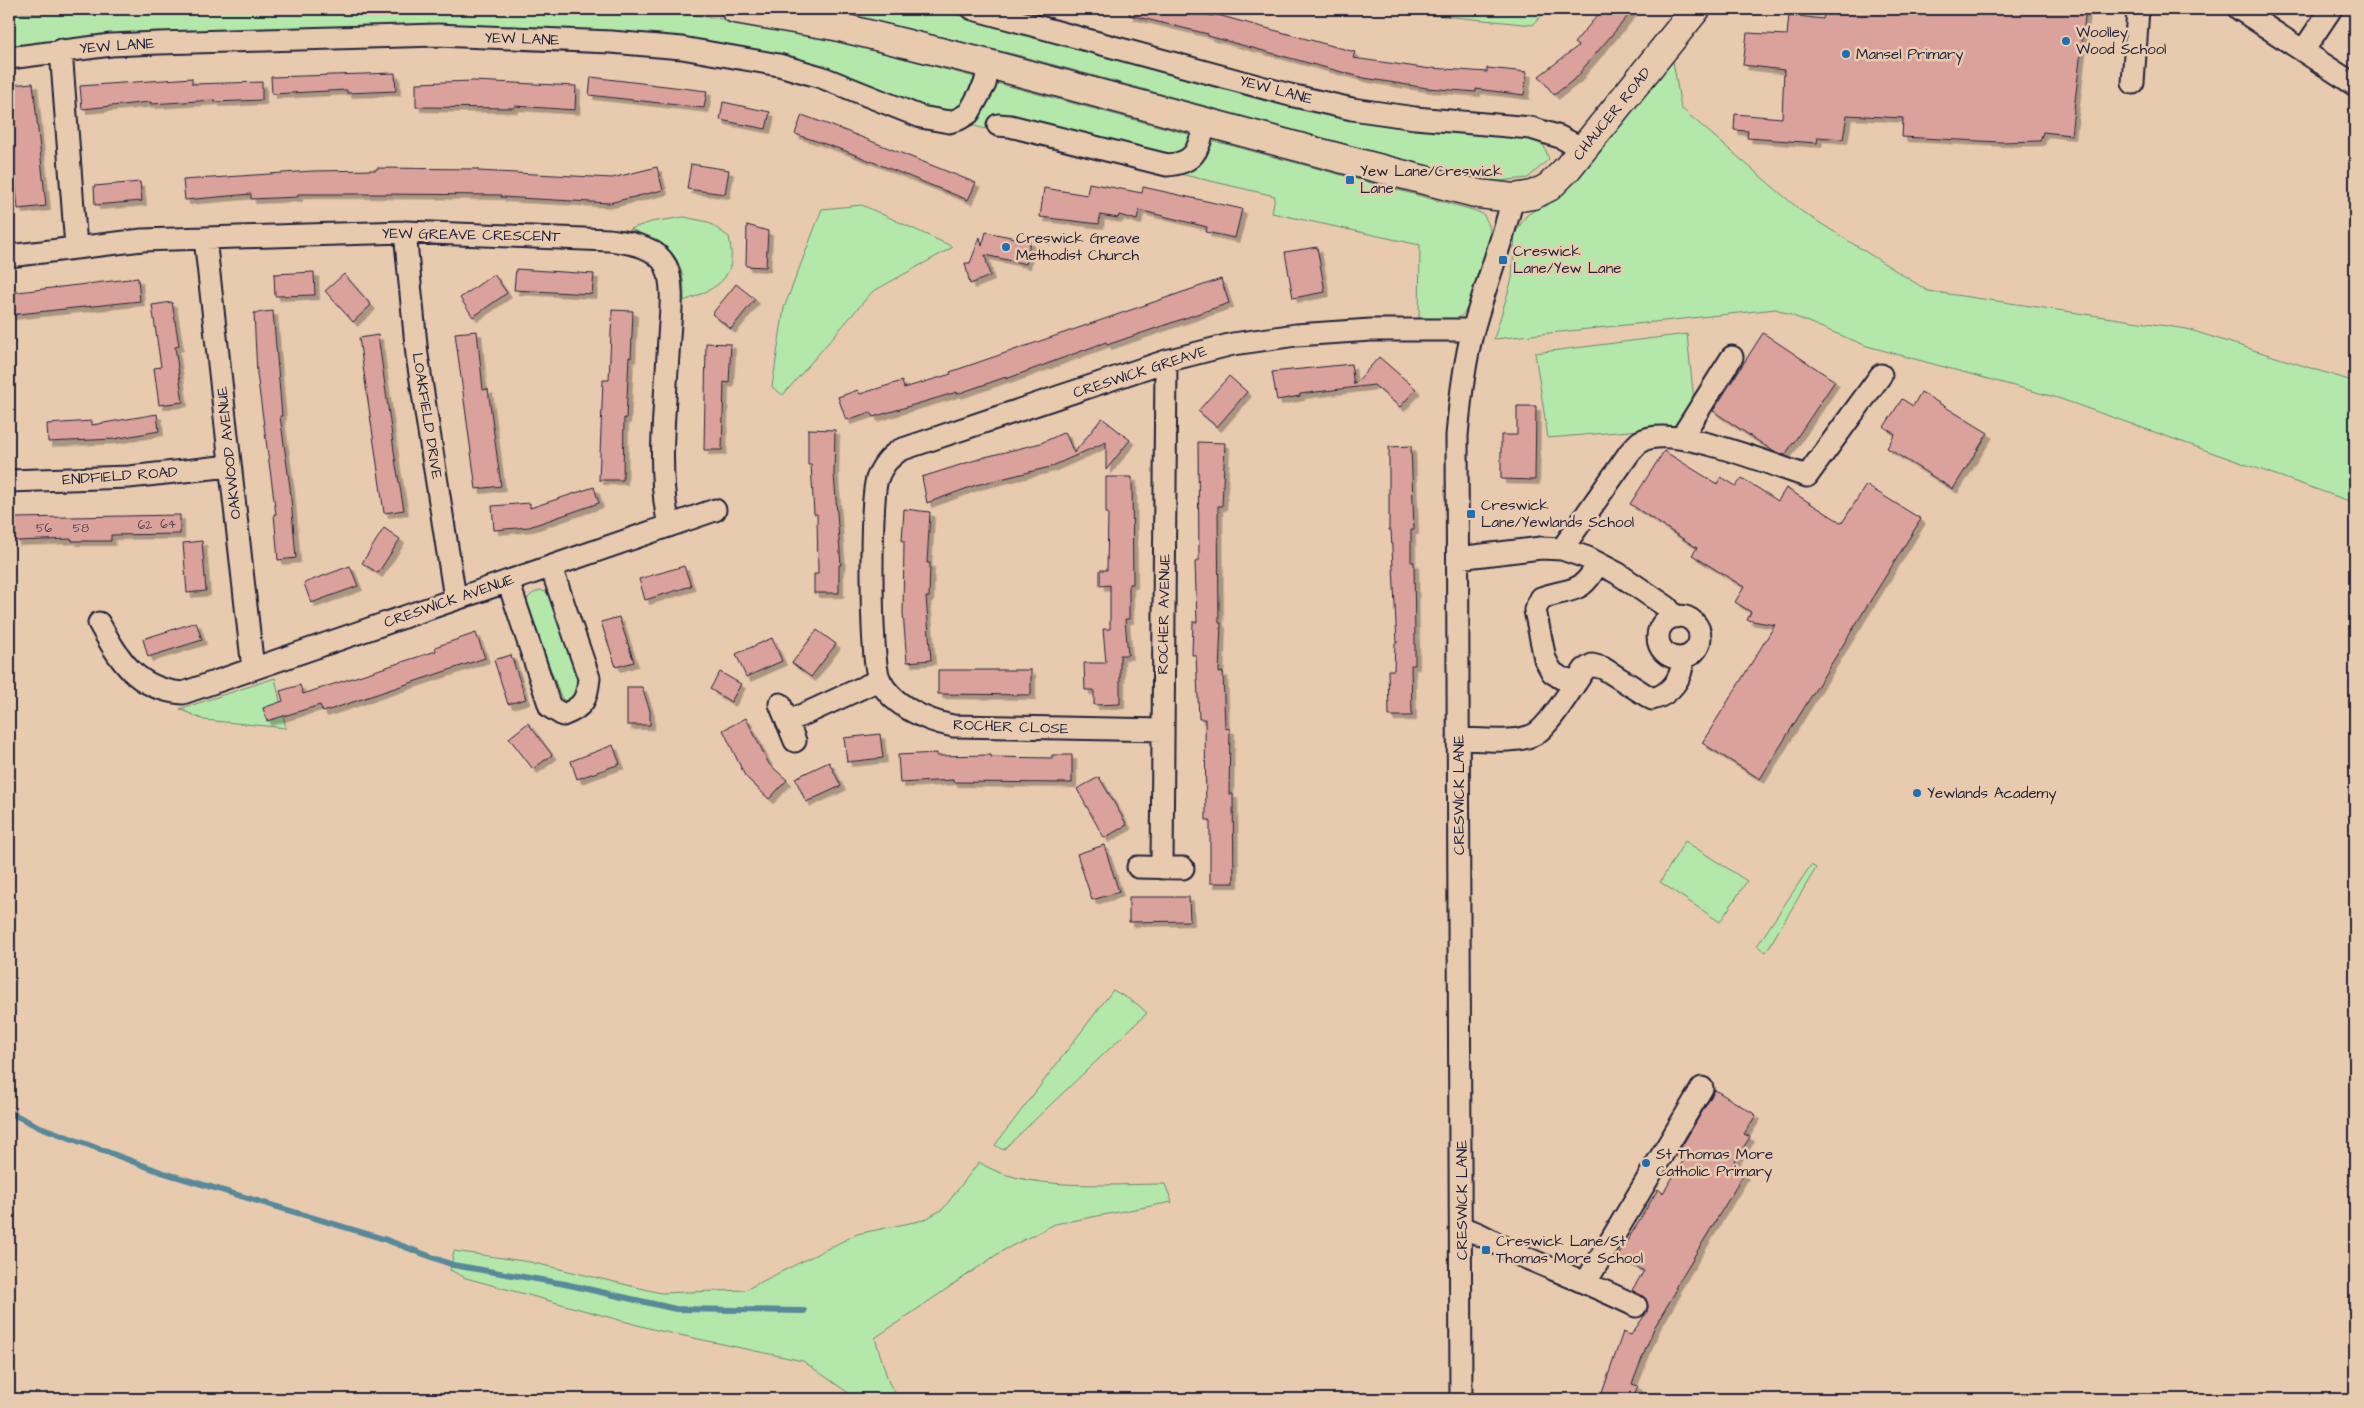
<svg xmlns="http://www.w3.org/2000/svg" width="2364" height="1408" font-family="'Architects Daughter',sans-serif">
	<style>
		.green { fill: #b3e8aa; stroke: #6a8572 }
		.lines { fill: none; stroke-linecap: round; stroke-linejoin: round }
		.stream { stroke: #59899a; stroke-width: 6 }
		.building { fill: #dba19b; stroke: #22223b; filter: url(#shadow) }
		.minor-casing { stroke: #22223b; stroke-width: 25 }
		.major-casing { stroke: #22223b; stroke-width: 31 }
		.minor { stroke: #e8cbaf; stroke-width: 21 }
		.major { stroke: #e8cbaf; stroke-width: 28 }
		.poi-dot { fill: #1f6fb2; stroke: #e8cbaf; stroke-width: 2 }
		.labels { text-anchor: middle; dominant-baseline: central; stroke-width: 5; stroke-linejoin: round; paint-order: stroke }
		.number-label { font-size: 12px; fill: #504253 }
		.poi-label { font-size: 15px; fill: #22223b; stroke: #e8cbaf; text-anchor: start }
		.street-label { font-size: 15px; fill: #22223b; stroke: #e8cbaf }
	</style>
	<defs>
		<filter id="shadow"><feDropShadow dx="4.5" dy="4.5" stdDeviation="0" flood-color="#0004"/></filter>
	</defs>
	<rect width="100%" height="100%" fill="#e8cbaf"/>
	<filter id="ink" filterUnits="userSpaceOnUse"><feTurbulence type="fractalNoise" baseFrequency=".02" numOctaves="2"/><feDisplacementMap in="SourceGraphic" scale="10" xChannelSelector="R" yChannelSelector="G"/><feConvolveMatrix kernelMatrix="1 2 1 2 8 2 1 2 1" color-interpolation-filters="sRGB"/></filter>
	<g filter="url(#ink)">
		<path class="green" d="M 220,9 L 607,9 L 673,12 L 750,23 L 862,47 L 1473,210 L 1483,214 C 1486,219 1490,226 1490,232 C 1491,248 1473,307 1461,316 C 1450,325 1432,320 1419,319 L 1420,245 L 1272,213 L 1275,196 L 978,127 L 911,102 L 647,37 L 9,51 L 9,14 Z
			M 823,9 L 928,9 L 1533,137 L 1544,146 L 1549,159 L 1528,178 L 1500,181 L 1471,178 L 1021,56 Z
			M 1406,9 L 1405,9 L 1547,9 L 1533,25 L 1424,14 Z
			M 1672,55 L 1681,108 L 1801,211 L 1928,291 L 2187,329 L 2355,382 L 2355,503 L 2058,398 L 1867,346 L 1776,309 L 1494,339 L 1512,279 L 1515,233 L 1526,216 L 1559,193 Z
			M 862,205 L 953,247 L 872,292 L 783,395 L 772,387 L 784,308 L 822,209 Z
			M 684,217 L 708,222 L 729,237 C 738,279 719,287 684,301 C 685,255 671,246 630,229 L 651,222 Z
			M 1687,334 L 1694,402 L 1675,427 L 1548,438 L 1535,353 Z
			M 540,590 L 548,593 L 554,602 L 585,689 L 570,703 L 562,699 L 559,692 L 527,607 L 527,599 L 532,594 Z
			M 275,678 L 286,728 L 204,720 L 180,709 Z
			M 1685,841 L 1747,881 L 1720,922 L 1660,882 Z
			M 1811,865 L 1816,868 L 1766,952 L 1757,946 Z
			M 1113,990 L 1137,1004 L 1147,1013 L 1003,1150 L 995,1145 Z
			M 979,1162 C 1022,1192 1114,1184 1165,1184 L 1172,1202 L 1055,1224 L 1002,1251 L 875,1338 L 889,1383 L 899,1399 L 857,1399 L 803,1361 L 656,1330 L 466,1278 L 450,1270 L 454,1251 L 530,1262 L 661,1293 L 745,1290 L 857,1234 L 924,1220 L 943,1209 Z"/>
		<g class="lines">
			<path class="stream" d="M 9,1112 L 35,1125 L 161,1172 L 384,1239 L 453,1265 L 565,1284 L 676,1309 L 804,1311"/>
		</g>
		<path class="building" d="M 1130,9 L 1184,9 L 1213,16 L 1214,14 L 1355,52 L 1353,58 L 1431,69 L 1431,68 L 1487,72 L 1487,68 L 1527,72 L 1524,95 L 1476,89 L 1476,92 L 1427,88 L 1364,78 L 1208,36 L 1208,34 L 1129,15 Z
			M 1603,9 L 1634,9 L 1580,72 L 1581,74 L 1554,95 L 1539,76 L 1578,46 L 1574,43 Z
			M 1825,9 L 2086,9 L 2071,135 L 2043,132 L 2040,141 L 1999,142 L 1902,137 L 1903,118 L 1847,115 L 1843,139 L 1818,137 L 1817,143 L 1747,138 L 1748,131 L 1734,130 L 1735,114 L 1782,118 L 1784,70 L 1743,65 L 1747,33 L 1787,35 L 1789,15 L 1823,19 Z
			M 395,73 L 396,91 L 347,93 L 347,90 L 272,94 L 271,77 Z
			M 591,77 L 707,91 L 704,108 L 589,95 Z
			M 192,78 L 192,84 L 262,82 L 262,100 L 215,102 L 215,100 L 151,104 L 151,102 L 82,109 L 80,86 Z
			M 474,81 L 576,86 L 575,110 L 515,106 L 514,108 L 416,107 L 416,83 Z
			M 33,83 L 46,206 L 18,209 L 9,116 L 9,85 Z
			M 723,102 L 770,112 L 766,129 L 720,120 Z
			M 802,115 L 846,131 L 976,183 L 968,200 L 843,150 L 795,134 Z
			M 691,164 L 729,170 L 725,194 L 687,189 Z
			M 657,167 L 663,190 L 609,203 L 501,197 L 501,195 L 376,194 L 298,194 L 298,197 L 251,199 L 251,194 L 185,200 L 183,180 L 312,171 L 376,170 L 377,168 L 478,169 L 478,171 L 612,178 Z
			M 140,182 L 142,201 L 95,205 L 94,186 Z
			M 1089,183 L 1142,193 L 1143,187 L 1242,209 L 1235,238 L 1206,232 L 1207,227 L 1139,210 L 1137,220 L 1119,215 L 1118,218 L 1100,215 L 1099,224 L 1040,217 L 1044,188 L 1087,195 Z
			M 747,225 L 768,231 L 766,267 L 746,266 Z
			M 986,232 L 1030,241 L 1026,264 L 985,255 L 990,276 L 970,284 L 965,263 L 970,263 L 980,237 L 982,246 Z
			M 1317,247 L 1325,292 L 1293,298 L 1285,252 Z
			M 516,269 L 594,274 L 592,294 L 514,290 Z
			M 314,272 L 315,295 L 275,296 L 274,274 Z
			M 344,274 L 371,305 L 353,322 L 325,291 Z
			M 494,274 L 507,293 L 473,317 L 460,298 Z
			M 138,278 L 140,301 L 9,315 L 9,293 Z
			M 1221,279 L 1229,303 L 1107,345 L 1106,342 L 1006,379 L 1006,377 L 957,394 L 957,392 L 873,417 L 871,412 L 846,420 L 838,397 L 858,390 L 860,394 L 902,381 L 904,388 L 951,374 L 950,372 Z
			M 736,284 L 755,299 L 731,329 L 712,314 Z
			M 172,302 L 179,346 L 175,347 L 183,402 L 159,405 L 154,368 L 161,367 L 152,305 Z
			M 612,310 L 633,311 L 631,358 L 629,357 L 626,419 L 624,418 L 623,480 L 599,480 L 603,380 L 609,380 Z
			M 273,311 L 282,416 L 280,416 L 290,487 L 296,558 L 278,560 L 274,514 L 276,514 L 257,374 L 254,313 Z
			M 477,331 L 483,390 L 488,389 L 501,486 L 476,489 L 455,333 Z
			M 1763,333 L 1835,381 L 1785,455 L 1773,451 L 1713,411 Z
			M 378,335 L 396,465 L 404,510 L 384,513 L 359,338 Z
			M 706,343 L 731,344 L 729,383 L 724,382 L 722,450 L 704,450 Z
			M 1379,357 L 1416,389 L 1400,407 L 1374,385 L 1300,394 L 1300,396 L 1277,400 L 1272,372 L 1351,364 L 1354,385 Z
			M 1229,376 L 1247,392 L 1217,427 L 1198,411 Z
			M 1921,392 L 1988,433 L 1953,489 L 1887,448 L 1895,434 L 1884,427 L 1902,399 L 1913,406 Z
			M 1517,406 L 1536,406 L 1535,480 L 1501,479 L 1501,435 L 1517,435 Z
			M 157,414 L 159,431 L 114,439 L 48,442 L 47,424 L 92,421 L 92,425 Z
			M 1102,418 L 1130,440 L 1106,470 L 1106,442 L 1050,467 L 976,485 L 927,503 L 922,477 L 985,457 L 1041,443 L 1065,432 L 1074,453 Z
			M 808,429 L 835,430 L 834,474 L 841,565 L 839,565 L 839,593 L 814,593 L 814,574 L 818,574 L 817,514 L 814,514 L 811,465 L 808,465 Z
			M 1198,442 L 1225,443 L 1222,506 L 1218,506 L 1219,623 L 1221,623 L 1219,673 L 1223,672 L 1225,728 L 1230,729 L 1229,794 L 1233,794 L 1234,883 L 1210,883 L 1210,820 L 1206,820 L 1205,719 L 1199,719 L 1196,655 L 1192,655 L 1193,622 L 1197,622 L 1195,562 L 1199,561 Z
			M 1411,446 L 1414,530 L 1411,530 L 1411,562 L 1414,562 L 1415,641 L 1415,665 L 1411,665 L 1412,716 L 1389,716 L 1388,670 L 1394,670 L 1395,643 L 1397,643 L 1391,530 L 1389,530 L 1389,447 Z
			M 1664,451 L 1717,484 L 1721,477 L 1736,486 L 1742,478 L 1778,501 L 1786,488 L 1842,523 L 1866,485 L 1921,519 L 1760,779 L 1702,743 L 1775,625 L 1747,620 L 1751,612 L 1735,602 L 1744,587 L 1692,555 L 1697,548 L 1630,504 Z
			M 1106,477 L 1132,477 L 1133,584 L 1129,584 L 1129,619 L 1125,619 L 1128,655 L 1120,655 L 1120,704 L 1094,705 L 1094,690 L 1085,690 L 1084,663 L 1106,663 L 1103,629 L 1110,629 L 1110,585 L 1100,586 L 1100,570 L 1107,570 L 1108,513 L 1106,513 Z
			M 594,487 L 599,503 L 529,527 L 494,530 L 492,506 L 530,503 L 530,508 Z
			M 904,509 L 930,512 L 927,563 L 930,563 L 929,597 L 926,597 L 931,660 L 907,662 L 903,613 L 904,541 L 902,541 Z
			M 180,515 L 180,534 L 111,535 L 111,541 L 72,541 L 72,539 L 15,541 L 14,518 Z
			M 384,528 L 400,539 L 378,573 L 362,563 Z
			M 202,541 L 206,591 L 187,593 L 183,543 Z
			M 350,566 L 358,586 L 311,603 L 304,583 Z
			M 684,566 L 691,586 L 645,600 L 639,579 Z
			M 619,617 L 634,662 L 616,667 L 601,622 Z
			M 196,622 L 202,640 L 148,657 L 143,639 Z
			M 817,630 L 836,644 L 811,677 L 792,663 Z
			M 476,633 L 485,658 L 323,712 L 320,705 L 267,721 L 263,708 L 283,701 L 280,691 L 300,685 L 303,694 L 436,651 L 435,647 Z
			M 772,638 L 782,661 L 746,677 L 736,654 Z
			M 511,655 L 526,699 L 508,704 L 494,660 Z
			M 938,670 L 1031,670 L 1031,695 L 938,694 Z
			M 720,672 L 741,684 L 731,702 L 710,689 Z
			M 627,687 L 642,687 L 650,711 L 650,725 L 627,725 Z
			M 746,718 L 769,764 L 787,780 L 769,799 L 745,776 L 723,730 Z
			M 528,723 L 552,755 L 533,769 L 509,738 Z
			M 880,734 L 883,758 L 847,762 L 844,738 Z
			M 613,745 L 620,764 L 577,779 L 571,761 Z
			M 937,753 L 937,756 L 991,755 L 991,757 L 1052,758 L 1052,755 L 1072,755 L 1072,783 L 953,782 L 953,780 L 900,783 L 898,755 Z
			M 829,762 L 841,786 L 806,802 L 795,778 Z
			M 1099,777 L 1127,825 L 1104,838 L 1077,789 Z
			M 1104,845 L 1119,892 L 1092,900 L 1077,854 Z
			M 1129,897 L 1189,897 L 1190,921 L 1129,922 Z
			M 1715,1090 L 1756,1115 L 1744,1134 L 1750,1137 L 1731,1167 L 1744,1174 L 1675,1288 L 1677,1289 L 1654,1328 L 1632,1384 L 1638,1386 L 1632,1399 L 1600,1399 L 1623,1332 L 1631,1335 L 1647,1312 L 1648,1306 L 1646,1299 L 1632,1290 L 1644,1271 L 1618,1256 L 1658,1189 L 1663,1193 L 1683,1161 L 1676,1156 Z"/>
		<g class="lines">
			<defs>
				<path id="minor" d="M 973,9 L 1290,95 L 1352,109 L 1415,118 L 1531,128 L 1560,137 L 1583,149
					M 2239,9 L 2355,85
					M 61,50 L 76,247
					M 2303,51 L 2331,9
					M 9,58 L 111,45 L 159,43 L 437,35 L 611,42 L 682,48 L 779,65 L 821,77 L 921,117 L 949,122 L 959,119 L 969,113 L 985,84 L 989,64
					M 2133,83 L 2138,9
					M 998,125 L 1010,126 L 1167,165 C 1198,163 1198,147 1206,121
					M 405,232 L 417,355 L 455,598
					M 205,238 L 253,669
					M 9,256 L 142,240 L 205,238 L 405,232 L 609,240 C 629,243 655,245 666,266 C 675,287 670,316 669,338 C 666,400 656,465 669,526
					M 1681,438 L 1732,357
					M 9,481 L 129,477 L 230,466
					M 1562,549 L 1630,452 C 1633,449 1637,444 1641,441 C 1674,424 1771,465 1807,476 L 1881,375
					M 1458,558 L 1541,548 L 1562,549 L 1588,558 L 1617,573 L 1667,607 L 1675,617
					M 508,581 L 550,707 L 563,715 C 584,707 587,699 589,678 L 551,567
					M1658 637a21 21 0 1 1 42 0a21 21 0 1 1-42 0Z
					M 99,623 C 120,661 136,689 183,693 L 715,510
					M 1577,681 L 1561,678 L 1552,672 L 1545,659 L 1535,610 L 1541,598 C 1572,587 1581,596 1598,563
					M 780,704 L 795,741
					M 787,722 L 879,680
					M 1163,730 L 953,726 C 927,721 890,705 879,678 C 870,657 870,502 877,479 C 882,466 888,458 900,450 L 1166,361 L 1233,344 L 1296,335 L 1371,330 L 1473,330
					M 1458,739 C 1479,739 1518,744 1535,734 C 1550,726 1574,684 1585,669 L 1592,665 L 1603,668 L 1652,699 C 1670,695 1684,677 1682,658
					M 1138,867 L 1183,868
					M 1162,868 L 1166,361
					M 1461,1229 C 1481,1231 1498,1246 1517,1254 C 1557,1271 1597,1287 1636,1306
					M 1586,1282 L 1702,1088
					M 1461,1399 L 1457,436 C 1460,400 1464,364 1473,330 C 1485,286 1502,243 1513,198"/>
				<path id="major" d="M 735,9 L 835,26 L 989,64 L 1362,164 L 1479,194 L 1513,198 L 1533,195 L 1549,187 L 1567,169 L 1696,9"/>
			</defs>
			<use href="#minor" class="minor-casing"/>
			<use href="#major" class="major-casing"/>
			<use href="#minor" class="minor"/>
			<use href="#major" class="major"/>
		</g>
	</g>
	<g class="poi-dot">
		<circle cx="2066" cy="41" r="5"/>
		<circle cx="1846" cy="54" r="5"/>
		<rect x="1345" y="175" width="10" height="10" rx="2.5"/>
		<circle cx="1006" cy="247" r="5"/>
		<rect x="1498" y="255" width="10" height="10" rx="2.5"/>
		<rect x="1466" y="509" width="10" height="10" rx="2.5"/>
		<circle cx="1917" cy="793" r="5"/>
		<circle cx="1646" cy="1163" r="5"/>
		<rect x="1481" y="1245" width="10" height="10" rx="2.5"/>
	</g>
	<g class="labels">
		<g class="number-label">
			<text x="168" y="524">64</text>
			<text x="145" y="525">62</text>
			<text x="44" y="528">56</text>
			<text x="81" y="528">58</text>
		</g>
		<g class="poi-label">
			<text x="2076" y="32">Woolley<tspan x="2076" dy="17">Wood School</tspan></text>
			<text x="1856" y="54">Mansel Primary</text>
			<text x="1360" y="171">Yew Lane/Creswick<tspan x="1360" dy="17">Lane</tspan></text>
			<text x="1016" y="238">Creswick Greave<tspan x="1016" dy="17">Methodist Church</tspan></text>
			<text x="1513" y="251">Creswick<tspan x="1513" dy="17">Lane/Yew Lane</tspan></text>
			<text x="1481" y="505">Creswick<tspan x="1481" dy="17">Lane/Yewlands School</tspan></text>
			<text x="1927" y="793">Yewlands Academy</text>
			<text x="1656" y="1154">St Thomas More<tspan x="1656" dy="17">Catholic Primary</tspan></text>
			<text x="1496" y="1241">Creswick Lane/St<tspan x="1496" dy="17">Thomas More School</tspan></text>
		</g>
		<g class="street-label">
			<text transform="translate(522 39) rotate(2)">YEW LANE</text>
			<text transform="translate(117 46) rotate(-4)">YEW LANE</text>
			<text transform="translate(1276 90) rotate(15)">YEW LANE</text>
			<text transform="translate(1612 114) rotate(-51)">CHAUCER ROAD</text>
			<text transform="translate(471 235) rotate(1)">YEW GREAVE CRESCENT</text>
			<text transform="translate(1140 372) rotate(-18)">CRESWICK GREAVE</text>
			<text transform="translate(427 416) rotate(81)">LOAKFIELD DRIVE</text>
			<text transform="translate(229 453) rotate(-96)">OAKWOOD AVENUE</text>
			<text transform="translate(120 476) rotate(-4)">ENDFIELD ROAD</text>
			<text transform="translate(449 601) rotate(-19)">CRESWICK AVENUE</text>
			<text transform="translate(1164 614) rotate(-89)">ROCHER AVENUE</text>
			<text transform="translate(1011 727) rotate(2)">ROCHER CLOSE</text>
			<text transform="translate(1459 795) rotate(-90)">CRESWICK LANE</text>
			<text transform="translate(1462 1200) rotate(-90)">CRESWICK LANE</text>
		</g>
	</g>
	<rect width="2364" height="1408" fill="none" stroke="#e8cbaf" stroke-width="30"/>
	<rect x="15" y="15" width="2334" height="1378" fill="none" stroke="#22223b" stroke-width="2" filter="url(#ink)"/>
</svg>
